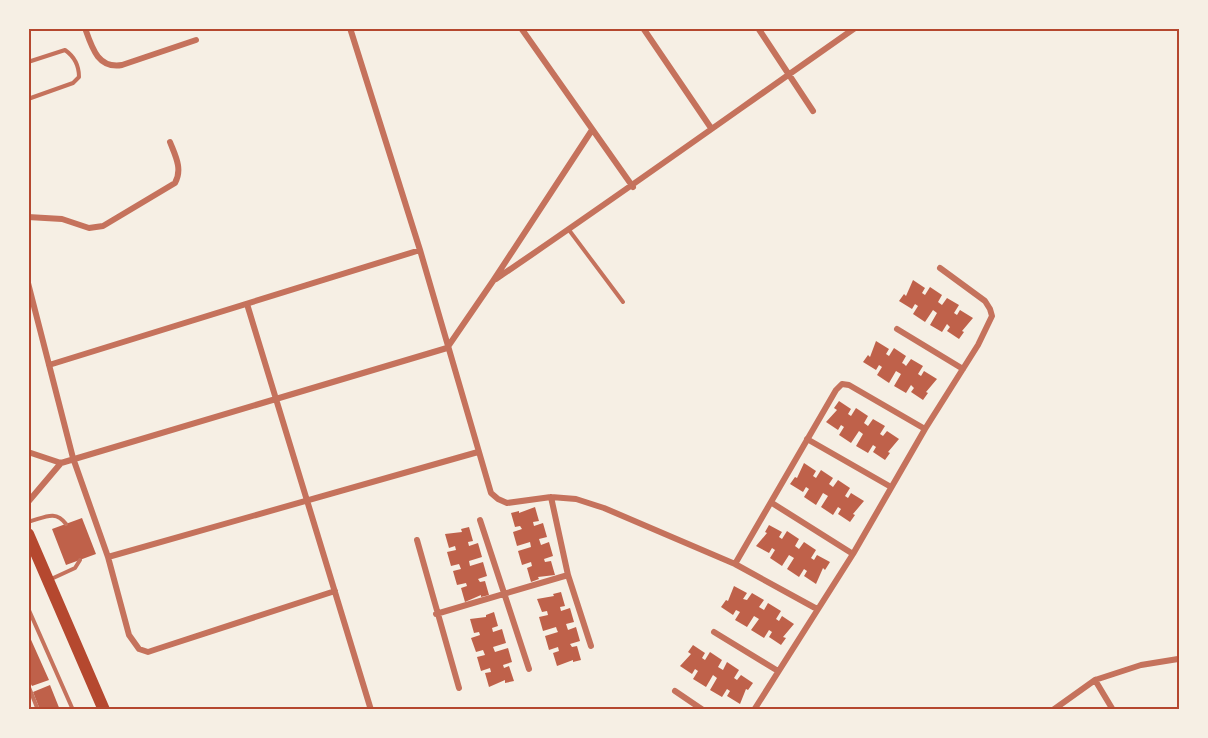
<svg xmlns="http://www.w3.org/2000/svg" width="1208" height="738" font-family="'Exo 2',sans-serif">
	<style>
		.building { fill: #bf614a }
		.lines { fill: none; stroke-linecap: round; stroke-linejoin: round }
		.service { stroke: #c5725c; stroke-width: 4 }
		.minor { stroke: #c5725c; stroke-width: 6 }
		.primary { stroke: #b5482f; stroke-width: 12 }
		.neatline { fill: none; stroke: #b5482f; stroke-width: 2 }
	</style>
	<rect width="100%" height="100%" fill="#f6efe4"/>
	<path class="building" d="M 913,280 L 925,288 L 922,293 L 925,295 L 930,287 L 942,295 L 938,302 L 942,305 L 947,298 L 959,305 L 954,313 L 957,315 L 960,310 L 973,318 L 962,331 L 964,332 L 959,339 L 947,331 L 950,327 L 947,324 L 942,332 L 930,325 L 937,313 L 933,310 L 925,322 L 913,314 L 918,306 L 915,304 L 912,309 L 899,301 L 904,294 L 906,296 Z
		M 876,341 L 889,349 L 886,354 L 889,356 L 894,348 L 906,356 L 902,363 L 904,364 L 906,366 L 911,359 L 923,366 L 918,374 L 921,376 L 924,371 L 937,379 L 926,392 L 928,393 L 923,400 L 911,392 L 914,388 L 911,385 L 906,393 L 894,386 L 901,374 L 896,371 L 889,383 L 877,375 L 882,367 L 879,365 L 876,370 L 863,362 L 868,355 L 870,357 Z
		M 839,401 L 851,409 L 848,414 L 851,416 L 856,408 L 868,416 L 864,423 L 868,426 L 873,419 L 885,426 L 880,434 L 883,436 L 887,431 L 899,439 L 888,452 L 890,453 L 885,460 L 873,452 L 876,447 L 873,445 L 868,453 L 856,446 L 863,434 L 859,431 L 851,443 L 839,435 L 844,427 L 841,425 L 838,430 L 826,422 L 837,410 L 834,408 Z
		M 804,463 L 816,471 L 813,476 L 816,478 L 821,470 L 833,478 L 829,484 L 833,487 L 838,480 L 850,488 L 845,496 L 848,498 L 851,493 L 864,501 L 853,514 L 855,515 L 850,522 L 838,514 L 841,509 L 838,507 L 833,515 L 821,507 L 828,496 L 823,493 L 816,505 L 804,497 L 809,489 L 806,487 L 803,492 L 790,484 L 795,477 L 797,478 Z
		M 535,507 L 539,521 L 533,522 L 534,526 L 543,523 L 547,537 L 539,539 L 541,545 L 549,542 L 553,556 L 544,559 L 545,562 L 551,561 L 555,575 L 538,577 L 539,579 L 531,582 L 527,568 L 532,566 L 531,562 L 522,565 L 518,551 L 531,547 L 530,542 L 517,546 L 513,532 L 522,529 L 520,526 L 515,527 L 511,513 L 519,511 L 519,513 Z
		M 82,518 L 96,554 L 66,565 L 52,529 Z
		M 769,525 L 782,532 L 779,537 L 782,539 L 787,531 L 799,539 L 795,546 L 799,549 L 804,542 L 816,550 L 811,558 L 814,560 L 817,555 L 830,562 L 825,570 L 823,568 L 816,584 L 804,576 L 807,571 L 804,569 L 799,577 L 787,569 L 794,558 L 789,555 L 782,566 L 770,558 L 775,550 L 772,548 L 769,553 L 756,546 L 767,533 L 765,532 Z
		M 469,527 L 473,541 L 468,542 L 469,546 L 478,543 L 482,557 L 469,561 L 470,566 L 483,562 L 487,576 L 478,579 L 480,582 L 485,581 L 489,595 L 481,597 L 481,595 L 465,602 L 461,588 L 467,586 L 466,583 L 457,585 L 453,571 L 461,569 L 459,564 L 451,566 L 447,552 L 456,550 L 455,546 L 449,548 L 445,534 L 462,532 L 461,529 Z
		M 734,586 L 747,593 L 743,599 L 747,600 L 752,593 L 764,600 L 759,607 L 764,610 L 768,603 L 781,611 L 776,619 L 779,621 L 782,616 L 794,624 L 783,637 L 786,638 L 781,645 L 769,637 L 772,632 L 769,630 L 764,638 L 751,630 L 759,619 L 754,616 L 747,627 L 735,620 L 740,612 L 736,610 L 733,615 L 721,607 L 726,600 L 728,601 Z
		M 561,592 L 565,606 L 560,607 L 561,611 L 570,608 L 574,622 L 566,624 L 568,630 L 576,627 L 580,641 L 570,644 L 572,647 L 577,646 L 581,660 L 573,662 L 573,660 L 557,666 L 553,653 L 559,651 L 558,647 L 549,650 L 545,636 L 558,632 L 557,630 L 556,627 L 543,631 L 539,617 L 548,615 L 547,611 L 542,612 L 537,599 L 554,596 L 553,594 Z
		M 494,612 L 498,626 L 492,628 L 493,632 L 502,629 L 506,643 L 493,647 L 495,652 L 508,648 L 512,662 L 503,665 L 504,668 L 509,666 L 514,681 L 505,683 L 505,680 L 489,687 L 485,673 L 491,672 L 490,668 L 481,671 L 477,657 L 485,655 L 483,650 L 476,652 L 471,638 L 480,635 L 479,632 L 474,633 L 470,619 L 486,617 L 486,615 Z
		M 28,633 L 49,680 L 32,686 L 28,679 Z
		M 693,645 L 705,653 L 702,658 L 705,660 L 710,652 L 722,660 L 718,667 L 723,670 L 727,662 L 739,670 L 734,678 L 737,680 L 741,675 L 753,683 L 748,690 L 746,689 L 740,704 L 727,696 L 730,691 L 727,689 L 722,697 L 710,690 L 717,678 L 713,675 L 706,687 L 693,679 L 698,671 L 695,669 L 692,674 L 680,666 L 691,654 L 688,652 Z
		M 50,685 L 60,710 L 40,710 L 33,692 Z"/>
	<g class="lines">
		<path class="service" d="M 28,62 L 65,50 C 75,57 79,65 79,77 L 73,83 L 28,99
			M 569,230 L 623,302
			M 28,522 C 44,518 55,509 66,524
			M 49,580 L 75,568 L 80,560
			M 28,608 L 73,710
			M 28,685 L 38,710"/>
		<path class="minor" d="M 85,28 C 92,48 98,69 122,65 L 196,40
			M 350,28 L 420,250 L 491,493 L 498,499 L 507,503 L 551,497 L 576,499 L 604,508 L 735,564 L 817,609
			M 521,28 L 633,187
			M 643,28 L 711,128
			M 758,28 L 813,111
			M 28,217 L 62,219 L 89,228 L 103,226 L 175,183 C 183,169 175,155 170,142
			M 496,279 C 617,197 735,112 855,28
			M 28,283 L 73,458 L 108,557 L 129,635 L 139,649 L 148,652 L 157,649 L 335,591
			M 247,304 L 371,710
			M 897,329 L 963,369
			M 49,365 L 420,250
			M 807,439 L 891,487
			M 28,452 L 61,463
			M 61,463 L 447,348 L 493,281 L 592,130
			M 551,497 L 568,575 L 591,646
			M 28,502 L 61,463
			M 772,503 L 853,554
			M 480,520 L 529,669
			M 417,540 L 459,688
			M 108,557 L 478,452
			M 735,564 L 836,390 L 842,384 L 849,385 L 925,429
			M 436,614 L 568,575
			M 714,632 L 778,671
			M 1095,680 L 1141,665 L 1178,659
			M 675,691 L 703,710
			M 754,710 L 853,554 L 925,429 L 978,345 L 992,316 L 990,309 L 985,301 L 940,268
			M 1053,710 L 1095,680 L 1113,710"/>
		<path class="primary" d="M 28,534 L 104,710"/>
	</g>
	<rect width="1208" height="738" fill="none" stroke="#f6efe4" stroke-width="60"/>
	<rect x="30" y="30" width="1148" height="678" class="neatline"/>
</svg>
